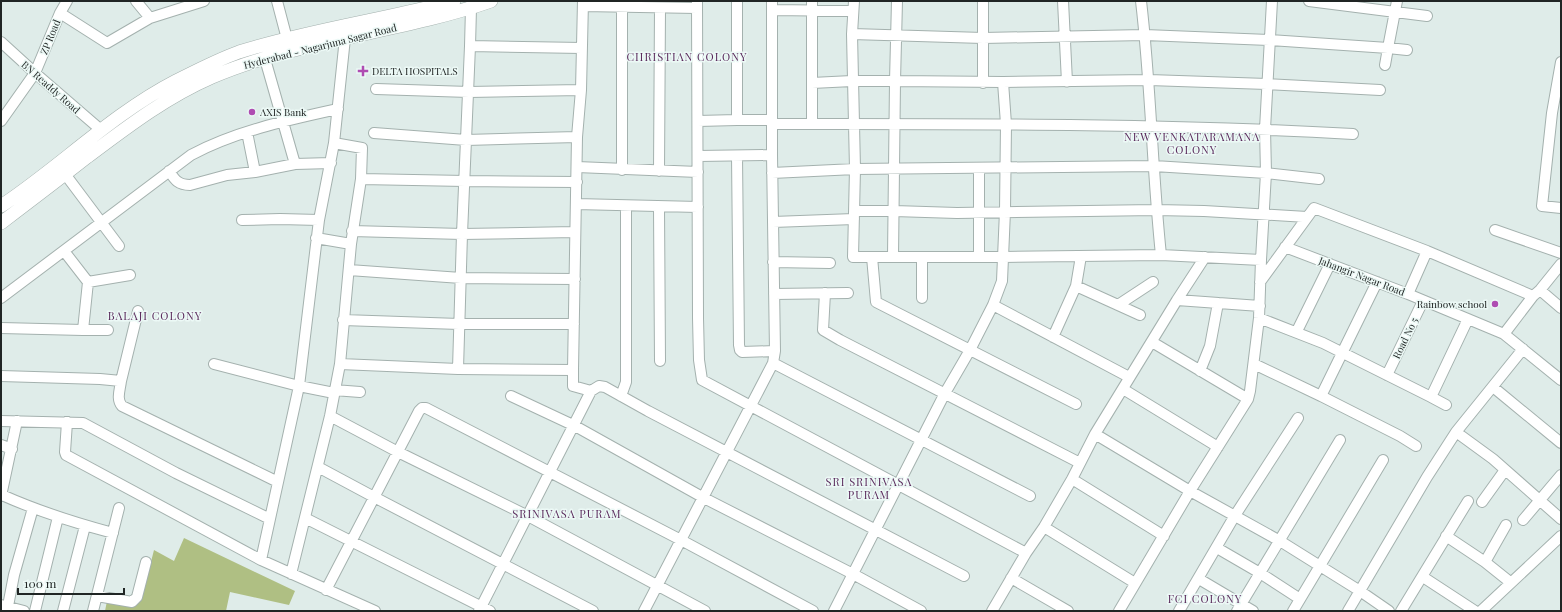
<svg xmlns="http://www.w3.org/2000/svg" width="1562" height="612" font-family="'Playfair Display',serif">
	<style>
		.green { fill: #afbf83 }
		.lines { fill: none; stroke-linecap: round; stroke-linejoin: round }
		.minor-casing { stroke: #a4b1ae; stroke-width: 12 }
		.major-casing { stroke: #a4b1ae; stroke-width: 14 }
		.minor { stroke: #fff; stroke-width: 10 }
		.major { stroke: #fff; stroke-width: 13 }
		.poi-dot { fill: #af4cb2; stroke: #ecf9f6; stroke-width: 1.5 }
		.labels { text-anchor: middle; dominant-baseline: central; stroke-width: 3; stroke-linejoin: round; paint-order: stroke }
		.street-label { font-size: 10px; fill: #202524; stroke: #ecf9f6 }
		.poi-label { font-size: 10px; fill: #202524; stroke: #ecf9f6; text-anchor: start }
		.neighbourhood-label { font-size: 11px; letter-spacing: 1px; fill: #59295b; stroke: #ecf9f6 }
	</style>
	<rect width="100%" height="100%" fill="#dfece9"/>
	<path class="green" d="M 184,538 L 295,591 L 289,605 L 230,592 L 226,611 L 105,611 L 108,596 L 141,601 L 154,550 L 174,561 Z"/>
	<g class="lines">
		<defs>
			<path id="minor" d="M 136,1 L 150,18
				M 277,1 L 287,39
				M 697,1 L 698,318 L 699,360 L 702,380 L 1026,553
				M 737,1 L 737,120 L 772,120
				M 812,1 L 812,124
				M 854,1 L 852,34 L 855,169 L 853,257 L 1003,257 L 1161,255 L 1261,260
				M 897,1 L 895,81 L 1003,82
				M 1063,1 L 1067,82
				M 1141,1 C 1151,85 1152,170 1161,255
				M 1309,1 L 1427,16
				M 1397,1 L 1388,48 L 1407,50
				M 583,6 L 697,8
				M 471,8 L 470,46 L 582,48
				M 772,10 L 853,11
				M 60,13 L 107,43 L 150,18 L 204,1
				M 852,34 L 983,38 L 1145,35 L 1269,40 L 1388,48 L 1385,65
				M 1,42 L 35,73 L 101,130
				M 265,59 L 295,164
				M 1561,62 L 1552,113 L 1542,206 L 1561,208
				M 812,83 L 852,81 L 895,81 L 893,257
				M 983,83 L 983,1
				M 376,89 L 469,92 L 581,90
				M 1,121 L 35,73 L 60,13 L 67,1
				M 698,121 L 737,120
				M 772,124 C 966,124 1160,123 1353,134
				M 247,132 L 255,172
				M 374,133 L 466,140 L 577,137
				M 698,156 L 772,155
				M 737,156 L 739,345 L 740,350 L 742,352 L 775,351
				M 577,167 L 698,172
				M 622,170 L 622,7
				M 169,171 C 175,180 178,185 190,185 L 227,175 L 255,172 L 295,164 L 331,163
				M 659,171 L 660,8
				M 772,173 L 855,169 L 1154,166 L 1266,173 L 1319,179
				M 65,174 L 119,246
				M 361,179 L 465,181 L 577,182
				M 576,204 L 698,207
				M 659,207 L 660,361
				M 855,211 L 894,211 L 957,213 L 1156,210 L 1204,211 L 1307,217
				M 242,220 L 280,219 L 319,220
				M 773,222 L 854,219
				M 1495,230 L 1561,253
				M 352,231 L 462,234 L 575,232
				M 316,238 L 351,244
				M 1285,247 L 1408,294 L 1504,334 L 1561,380
				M 872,257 L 876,302 L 1076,404
				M 979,257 L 979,168
				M 773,262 L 830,263
				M 349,270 L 461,278 L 575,279
				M 88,282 L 130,275
				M 1260,282 L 1314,208 L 1427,251 L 1533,296 L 1504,334
				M 1377,282 L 1321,396 L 1400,436 L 1416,446
				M 1076,286 L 1140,315
				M 1540,290 L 1561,308
				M 825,293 L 823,330 L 840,340 L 1080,463
				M 774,294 L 848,293
				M 1408,294 L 1427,251
				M 1533,296 L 1540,290 L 1561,264
				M 1,298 L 191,155 C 236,131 288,120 338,109
				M 922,298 L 922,257
				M 1177,300 L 1205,257
				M 993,305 L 1129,377
				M 1118,305 L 1153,282
				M 1259,318 L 1323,343 L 1431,397
				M 343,320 L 459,324 L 574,324
				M 1,328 L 83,330 L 88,282 L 64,251
				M 83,330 L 108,330
				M 1297,331 L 1330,264
				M 1053,337 L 1076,286 L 1081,256
				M 1152,342 L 1248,399
				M 1523,349 L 1456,432 L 1493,459 L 1561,519
				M 773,363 L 1030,496
				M 214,364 L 299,386 L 334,393
				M 340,364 L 458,369 L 573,370 L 577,137 L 581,90 L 583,1
				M 1254,364 L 1321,396
				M 458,369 L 462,234 L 470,46
				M 573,370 L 573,386 L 591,391
				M 1200,371 L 1210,346 L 1218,303
				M 1387,375 L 1423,301
				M 1,376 L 100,379 L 121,381 C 120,390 116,399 122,406 L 278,482
				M 121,381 L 138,311
				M 1493,387 L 1561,443
				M 1123,389 L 1218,447
				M 334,390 L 360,392
				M 511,396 L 575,426 L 704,498 L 853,574 L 921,611
				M 621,396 L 626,382 L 626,206
				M 1446,405 L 1431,397 L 1468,319
				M 330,416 L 398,452 L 528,516 L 705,611
				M 1,421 L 83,423 L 176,473 L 270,519
				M 67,422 L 65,452 L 66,455 L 261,560 L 375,611
				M 1095,434 L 1190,491 L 1280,541 L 1360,591 L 1389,611
				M 1,445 L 12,449
				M 318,467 L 374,497 L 593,611
				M 1072,479 L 1164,536
				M 2,495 C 38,511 75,523 113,533
				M 1,496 L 17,421
				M 1482,502 L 1505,470
				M 305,518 L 490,611
				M 1523,520 L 1561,475
				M 1044,527 L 1135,583
				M 1446,536 L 1485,562 L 1510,582
				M 1217,548 L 1260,573 L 1300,599
				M 261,560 L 299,386 L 319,220 L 334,143 L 345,38
				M 1485,562 L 1506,525
				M 291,574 L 330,416 L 340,364 L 351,244 L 361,179 L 362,148 L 334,143
				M 1423,577 L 1475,611
				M 1011,578 L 1068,611
				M 1199,579 L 1253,611
				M 326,590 L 419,411 L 422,408 L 426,408 L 681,540 L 813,611
				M 97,596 L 132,602 L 137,597 L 146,562
				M 1,605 L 24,611
				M 8,606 L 14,575 L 33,508
				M 35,611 L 58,517
				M 63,611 L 85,526
				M 93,611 L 119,508
				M 479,611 L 591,391 L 599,386 L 605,387 L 648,411 L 964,576
				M 644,611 L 773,363 L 775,351 L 772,155 L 772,1
				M 834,611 L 945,393 L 970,350 L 993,305 L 1002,281 L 1005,211 L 1006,124 L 1003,82 L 1149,80 L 1267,84 L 1380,90
				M 992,611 L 1026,553 L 1044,527 L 1072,479 L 1095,434 L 1177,300 L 1260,306
				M 1119,611 L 1190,491 L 1248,399 L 1250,391 L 1259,318 L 1261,260 L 1266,173 L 1265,129 L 1272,1
				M 1179,611 L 1234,517 L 1298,418
				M 1237,611 L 1340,440
				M 1293,611 L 1383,460
				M 1348,611 L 1427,477 L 1456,432
				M 1401,611 L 1468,501
				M 1481,611 L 1561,536"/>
			<path id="major" d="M 1,206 C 60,167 112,114 176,81 C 196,71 217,60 239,52 C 309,30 383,20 454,1
				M 1,223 C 30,201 59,179 87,157 C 127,127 166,97 212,77 C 301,39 400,33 491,1"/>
		</defs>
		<use href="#minor" class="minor-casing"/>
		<use href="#major" class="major-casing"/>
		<use href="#minor" class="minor"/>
		<use href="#major" class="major"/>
	</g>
	<g class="poi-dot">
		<path d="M361 65h4v4h4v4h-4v4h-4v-4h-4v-4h4z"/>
		<circle cx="252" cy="112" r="4"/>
		<circle cx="1495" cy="304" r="4"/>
	</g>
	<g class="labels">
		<g class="street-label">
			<text transform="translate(50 37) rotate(-68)">ZP Road</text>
			<text transform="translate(320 46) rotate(-14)">Hyderabad - Nagarjuna Sagar Road</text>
			<text transform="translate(51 87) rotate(41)">BN Readdy Road</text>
			<text transform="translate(1362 276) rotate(21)">Jahangir Nagar Road</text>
			<text transform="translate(1405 338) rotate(-64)">Road No 5</text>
		</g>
		<g class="poi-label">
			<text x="372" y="71">DELTA HOSPITALS</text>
			<text x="260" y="112">AXIS Bank</text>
			<text x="1487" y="304" text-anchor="end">Rainbow school</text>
		</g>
		<g class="neighbourhood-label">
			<text x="687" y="56">CHRISTIAN COLONY</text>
			<text x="1192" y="136">NEW VENKATARAMANA<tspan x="1192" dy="13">COLONY</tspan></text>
			<text x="155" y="315">BALAJI COLONY</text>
			<text x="869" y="481">SRI SRINIVASA<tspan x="869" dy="13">PURAM</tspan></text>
			<text x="567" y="513">SRINIVASA PURAM</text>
			<text x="1205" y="598">FCI COLONY</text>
		</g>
	</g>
	<rect width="1562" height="612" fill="none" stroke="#202524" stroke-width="4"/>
	<path d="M18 588v6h106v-6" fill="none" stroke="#202524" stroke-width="2"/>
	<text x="24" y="588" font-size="12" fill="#202524" stroke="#ecf9f6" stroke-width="3" paint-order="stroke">100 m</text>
</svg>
